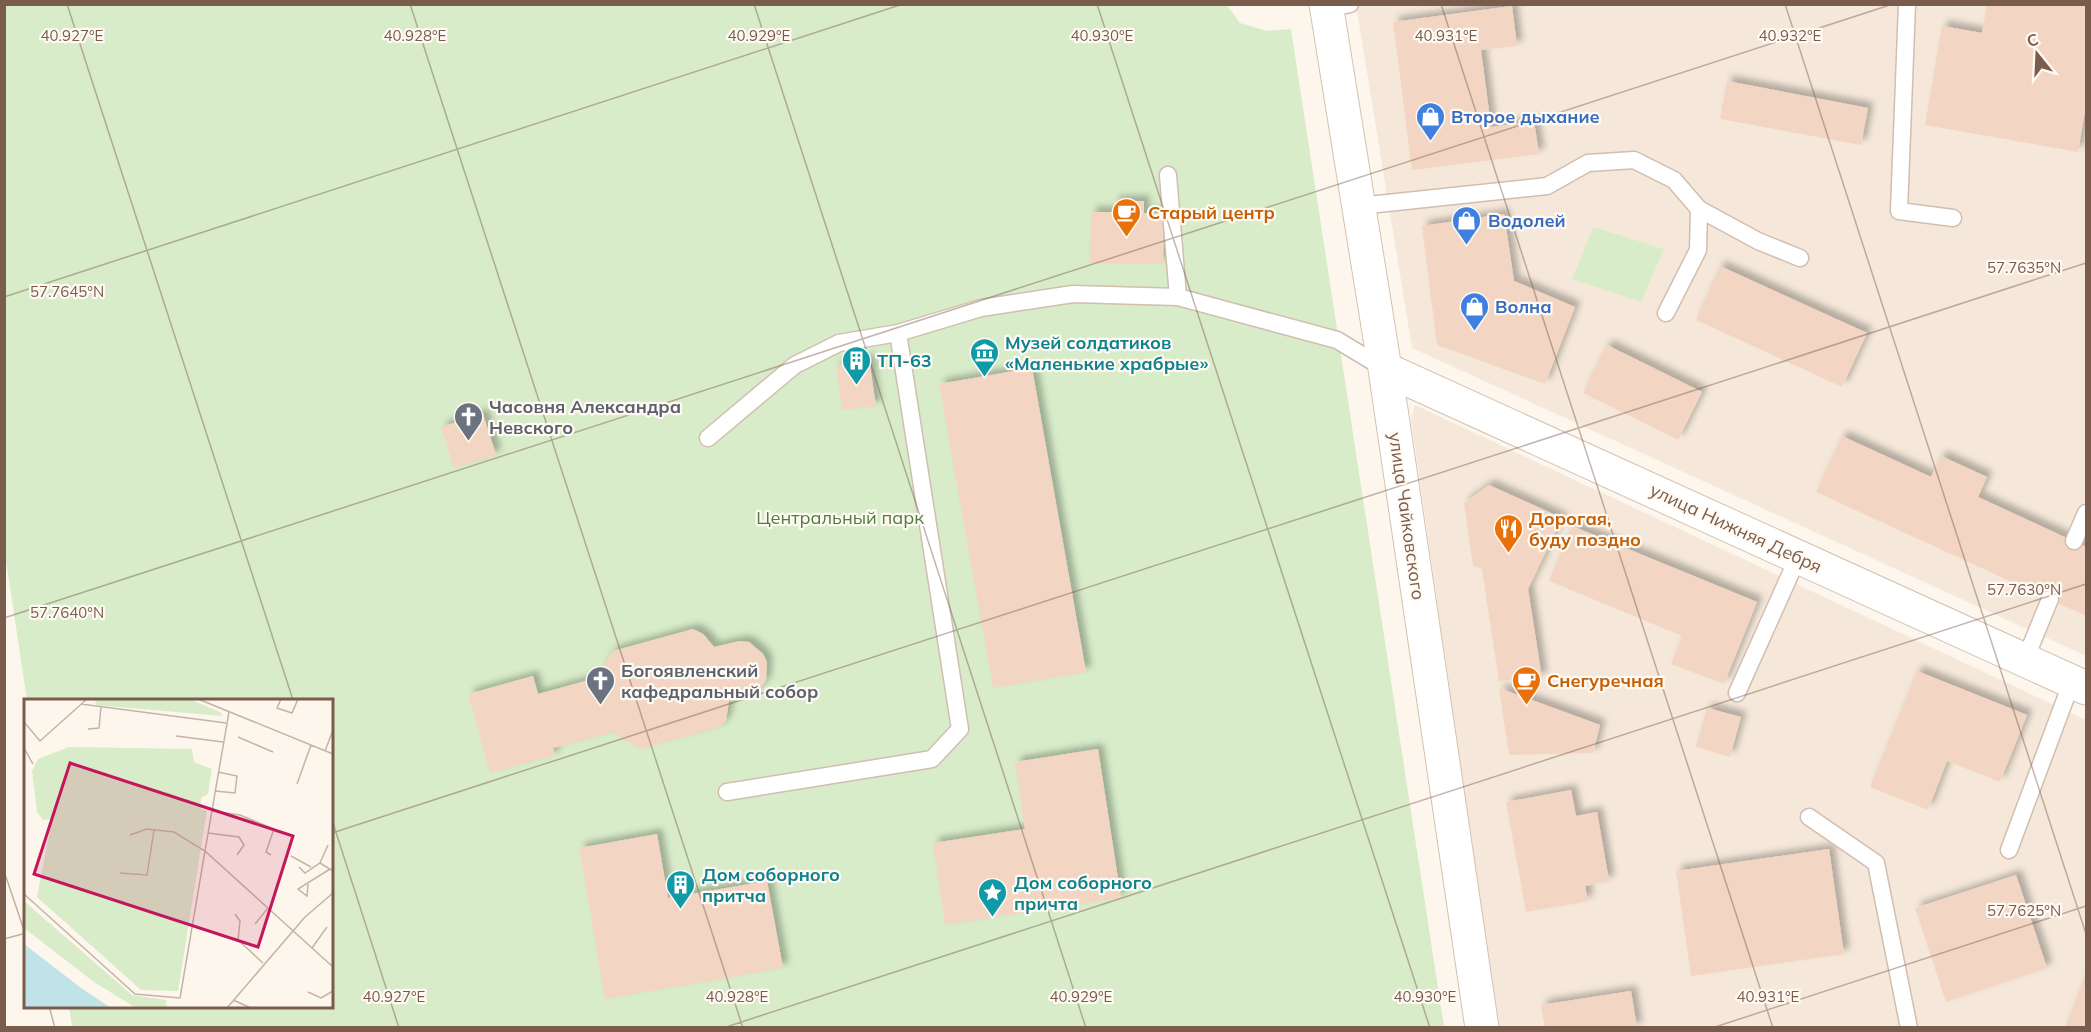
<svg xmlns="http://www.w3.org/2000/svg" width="2091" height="1032" font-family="Mulish,sans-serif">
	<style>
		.residential { fill: #f5e8da }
		.green { fill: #d8ecc9 }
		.building { fill: #f3d5c3; filter: url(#shadow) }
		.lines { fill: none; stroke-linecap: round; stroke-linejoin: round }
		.lane-casing { stroke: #d1beb0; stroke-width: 19 }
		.secondary-casing { stroke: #d6c0b0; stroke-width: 35 }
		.lane { stroke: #fff; stroke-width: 16 }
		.secondary { stroke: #fff; stroke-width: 33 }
		.ticks { fill: none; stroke: #7a5c4d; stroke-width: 1.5; stroke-opacity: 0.45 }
		.labels { text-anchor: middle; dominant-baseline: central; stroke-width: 4.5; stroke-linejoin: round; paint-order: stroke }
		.shop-label { font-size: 18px; font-weight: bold; fill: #366cbe; stroke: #fffaf3; text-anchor: start }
		.food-label { font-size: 18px; font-weight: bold; fill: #c56008; stroke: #fffaf3; text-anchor: start }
		.culture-label { font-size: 18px; font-weight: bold; fill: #0d838f; stroke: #fffaf3; text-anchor: start }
		.worship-label { font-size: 18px; font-weight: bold; fill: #5b616d; stroke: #fffaf3; text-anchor: start }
		.street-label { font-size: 18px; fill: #7a5c4d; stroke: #fffaf3 }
		.park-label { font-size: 18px; fill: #537a41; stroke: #fffaf3 }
		.inset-road { fill: none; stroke: #c5b3a7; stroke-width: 1.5 }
		.view { fill: #c2185b; fill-opacity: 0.15; stroke: #c2185b; stroke-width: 3 }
		.inset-edge { fill: none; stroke: #7a5c4d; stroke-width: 3 }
		.ticks-label { font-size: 15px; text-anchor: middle; fill: #7a5c4d; stroke: #fffaf3; stroke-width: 4.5; stroke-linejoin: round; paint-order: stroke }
	</style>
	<defs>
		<filter id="shadow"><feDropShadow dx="5.5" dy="-5.5" stdDeviation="3" flood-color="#0004"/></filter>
	</defs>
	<rect width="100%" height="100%" fill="#fdf6ec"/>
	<path class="residential" d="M 1356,5 L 2086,5 L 2086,656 L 1412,348 Z
		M 1415,405 L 2086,720 L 2086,1027 L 1498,1027 L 1411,419 Z"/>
	<path class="green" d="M 1226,4 L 1240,23 L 1267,31 L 1291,29 L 1444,1027 L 72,1027 L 69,1007 L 332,1006 L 332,700 L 27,700 L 4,548 L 4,5 Z
		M 1593,227 L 1664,249 L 1641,302 L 1572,279 Z"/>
	<path class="building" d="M 1987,4 L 2086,4 L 2086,105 L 2078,152 L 1925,125 L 1942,26 L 1982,33 Z
		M 1512,6 L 1517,46 L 1481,50 L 1491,127 L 1534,121 L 1539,154 L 1412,170 L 1393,22 Z
		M 1727,81 L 1868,108 L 1861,145 L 1720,119 Z
		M 1114,201 L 1144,201 L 1144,213 L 1164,213 L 1163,264 L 1090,263 L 1091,212 L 1114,212 Z
		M 1504,214 L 1514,281 L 1575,307 L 1545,384 L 1437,345 L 1422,226 Z
		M 1720,266 L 1867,333 L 1842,387 L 1696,320 Z
		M 1607,345 L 1702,392 L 1678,440 L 1583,393 Z
		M 869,359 L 876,406 L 842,410 L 836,365 Z
		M 1032,368 L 1086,672 L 993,688 L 939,384 Z
		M 483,414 L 496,455 L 454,468 L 441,427 Z
		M 1842,436 L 1931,477 L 1941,456 L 1987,477 L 1978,497 L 2086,547 L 2086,616 L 1816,492 Z
		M 1489,485 L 1562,518 L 1528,589 L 1542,678 L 1499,681 L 1482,569 L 1473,566 L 1464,503 Z
		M 1572,526 L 1757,602 L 1724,684 L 1671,664 L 1682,636 L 1549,581 Z
		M 693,629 L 703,634 L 714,647 L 740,641 L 749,642 L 763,654 L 767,662 L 766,680 L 761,687 L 755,693 L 729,701 L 726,720 L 720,727 L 640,749 L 623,740 L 615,732 L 553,748 L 555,755 L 490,773 L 468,694 L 533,676 L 538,694 L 600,677 L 603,667 L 613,651 Z
		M 1917,671 L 2027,715 L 2000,782 L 1947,761 L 1928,810 L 1870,787 Z
		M 1499,688 L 1600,725 L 1593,753 L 1509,755 Z
		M 1707,708 L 1741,717 L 1730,757 L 1696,747 Z
		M 1098,749 L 1121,898 L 945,925 L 933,843 L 1025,829 L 1015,762 Z
		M 1571,790 L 1576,816 L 1597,812 L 1609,881 L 1585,886 L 1588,901 L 1526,912 L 1506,802 Z
		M 657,834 L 668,898 L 767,881 L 783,968 L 605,999 L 579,848 Z
		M 1829,849 L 1844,954 L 1691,976 L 1676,871 Z
		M 2016,875 L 2047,968 L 1946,1002 L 1915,908 Z
		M 2086,973 L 2086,1028 L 2065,1028 Z
		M 1631,991 L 1637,1028 L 1545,1028 L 1541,1005 Z"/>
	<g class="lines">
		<defs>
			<path id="lane" d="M 1907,4 L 1899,211 L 1953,218
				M 1327,9 L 1350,4
				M 1168,175 L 1178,297
				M 1359,206 L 1547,186 L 1588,163 L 1634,160 L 1674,180 L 1699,209 L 1698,250 L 1666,313
				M 1699,209 L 1758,241 L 1800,258
				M 708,438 L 795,365 L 839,343 L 898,333 L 981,308 L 1073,294 L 1178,297 L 1337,340 L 1385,369
				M 2074,541 L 2086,513
				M 2025,660 L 2050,599
				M 1737,693 L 1798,557
				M 727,792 L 932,759 L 960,729 L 898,333
				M 1809,817 L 1876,863 L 1909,1028
				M 2009,850 L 2072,681"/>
			<path id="secondary" d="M 1326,4 L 1385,369 L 1482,1028
				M 1385,369 L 2086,688"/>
		</defs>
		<use href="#lane" class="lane-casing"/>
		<use href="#secondary" class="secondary-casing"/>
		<use href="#lane" class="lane"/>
		<use href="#secondary" class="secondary"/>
	</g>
	<path class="ticks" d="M 67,4 L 293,700M 410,4 L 743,1028M 754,4 L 1086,1028M 1097,4 L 1430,1028M 1441,4 L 1773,1028M 1785,4 L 2086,934M 4,297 L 903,4M 4,618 L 1893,4M 332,820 L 399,1028M 332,833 L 2086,263M 4,871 L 26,936M 4,939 L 26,933M 49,1006 L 55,1028M 723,1028 L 2086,584M 1712,1028 L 2086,906"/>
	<defs>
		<symbol id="shop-pin" viewBox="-11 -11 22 30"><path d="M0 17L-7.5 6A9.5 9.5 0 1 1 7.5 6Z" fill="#3f7fe0" stroke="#fffaf3"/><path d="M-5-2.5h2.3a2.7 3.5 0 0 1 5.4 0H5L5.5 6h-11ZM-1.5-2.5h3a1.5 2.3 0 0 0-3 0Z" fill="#fff"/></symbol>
		<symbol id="cafe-pin" viewBox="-11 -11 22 30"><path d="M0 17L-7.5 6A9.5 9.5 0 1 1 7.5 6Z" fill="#e8710a" stroke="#fffaf3"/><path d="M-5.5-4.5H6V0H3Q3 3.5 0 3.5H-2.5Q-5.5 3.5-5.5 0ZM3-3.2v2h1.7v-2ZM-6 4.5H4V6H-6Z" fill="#fff"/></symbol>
		<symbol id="museum-pin" viewBox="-11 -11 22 30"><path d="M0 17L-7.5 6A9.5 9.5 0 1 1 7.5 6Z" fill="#0f9aa8" stroke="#fffaf3"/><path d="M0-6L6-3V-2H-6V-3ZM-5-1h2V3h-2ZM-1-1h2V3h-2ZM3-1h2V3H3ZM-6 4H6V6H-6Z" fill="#fff"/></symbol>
		<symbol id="building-pin" viewBox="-11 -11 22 30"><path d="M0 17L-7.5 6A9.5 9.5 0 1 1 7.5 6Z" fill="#0f9aa8" stroke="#fffaf3"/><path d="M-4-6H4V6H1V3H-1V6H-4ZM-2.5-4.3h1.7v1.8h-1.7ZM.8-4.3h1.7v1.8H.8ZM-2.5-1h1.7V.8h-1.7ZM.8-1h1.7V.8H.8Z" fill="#fff"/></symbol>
		<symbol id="church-pin" viewBox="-11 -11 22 30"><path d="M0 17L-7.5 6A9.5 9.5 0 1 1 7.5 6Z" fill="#6b7280" stroke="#fffaf3"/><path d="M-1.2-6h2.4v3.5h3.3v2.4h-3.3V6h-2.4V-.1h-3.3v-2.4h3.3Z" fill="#fff"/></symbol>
		<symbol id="restaurant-pin" viewBox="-11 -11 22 30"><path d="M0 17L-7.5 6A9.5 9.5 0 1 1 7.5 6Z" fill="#e8710a" stroke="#fffaf3"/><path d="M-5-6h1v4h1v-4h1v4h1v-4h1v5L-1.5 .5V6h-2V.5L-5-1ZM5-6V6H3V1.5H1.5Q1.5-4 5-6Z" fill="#fff"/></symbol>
		<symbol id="sight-pin" viewBox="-11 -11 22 30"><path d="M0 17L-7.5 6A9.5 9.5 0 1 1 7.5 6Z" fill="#0f9aa8" stroke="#fffaf3"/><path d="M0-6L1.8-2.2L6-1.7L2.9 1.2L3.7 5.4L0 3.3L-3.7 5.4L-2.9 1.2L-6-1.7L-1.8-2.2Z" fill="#fff"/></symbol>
	</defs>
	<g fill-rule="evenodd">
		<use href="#shop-pin" x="1414" y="100" width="33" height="45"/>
		<use href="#cafe-pin" x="1110" y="196" width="33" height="45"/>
		<use href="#shop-pin" x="1450" y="204" width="33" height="45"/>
		<use href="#shop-pin" x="1458" y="290" width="33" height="45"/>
		<use href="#museum-pin" x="968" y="336" width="33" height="45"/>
		<use href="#building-pin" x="840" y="344" width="33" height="45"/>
		<use href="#church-pin" x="452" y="400" width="33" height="45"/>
		<use href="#restaurant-pin" x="1492" y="512" width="33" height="45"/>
		<use href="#church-pin" x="584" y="664" width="33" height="45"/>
		<use href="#cafe-pin" x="1510" y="664" width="33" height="45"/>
		<use href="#building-pin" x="664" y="868" width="33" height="45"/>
		<use href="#sight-pin" x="976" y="876" width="33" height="45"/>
	</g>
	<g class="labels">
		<g class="shop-label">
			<text x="1451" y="116">Второе дыхание</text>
			<text x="1488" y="220">Водолей</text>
			<text x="1495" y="306">Волна</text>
		</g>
		<g class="food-label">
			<text x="1148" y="212">Старый центр</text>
			<text x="1529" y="518">Дорогая,<tspan x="1529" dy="21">буду поздно</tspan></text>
			<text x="1547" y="680">Снегуречная</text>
		</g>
		<g class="culture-label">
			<text x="1005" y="342">Музей солдатиков<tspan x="1005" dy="21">«Маленькие храбрые»</tspan></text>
			<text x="877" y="360">ТП-63</text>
			<text x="702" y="874">Дом соборного<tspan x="702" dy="21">притча</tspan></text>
			<text x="1014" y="882">Дом соборного<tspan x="1014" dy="21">причта</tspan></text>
		</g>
		<g class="worship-label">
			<text x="489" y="406">Часовня Александра<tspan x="489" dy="21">Невского</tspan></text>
			<text x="621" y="670">Богоявленский<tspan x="621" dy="21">кафедральный собор</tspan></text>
		</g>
		<g class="street-label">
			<text transform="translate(1407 516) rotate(82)">улица Чайковского</text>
			<text transform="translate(1736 528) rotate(25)">улица Нижняя Дебря</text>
		</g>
		<g class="park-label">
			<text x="840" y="517">Центральный парк</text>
		</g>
	</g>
	<g transform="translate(24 699)">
		<rect width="309" height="309" fill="#fdf6ec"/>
		<path d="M 71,0 L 165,0 L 196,13 L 198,17 L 72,6 ZM 45,48 L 168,50 L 170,63 L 188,70 L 184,95 L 177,99 L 177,110 L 183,112 L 154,292 L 117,291 L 13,198 L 28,120 L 19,121 L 13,113 L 8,72 L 14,60 ZM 0,202 L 108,296 L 142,301 L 143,309 L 112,309 L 70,283 L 0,229 Z" fill="#d8ecc9"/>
		<path d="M 0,245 L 57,289 L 87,309 L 0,309 Z" fill="#bfe3e8"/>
		<path class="inset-road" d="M 174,0 L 309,55M 257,0 L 253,9 L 268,14 L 274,0M 57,5 L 202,24M 205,13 L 181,152 L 309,268M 0,23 L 16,42 L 63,0M 64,30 L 75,29 L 77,8M 152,37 L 199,43M 214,38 L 249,53M 0,49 L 9,65M 301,52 L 309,31M 273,85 L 287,46M 191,92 L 211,94 L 213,77 L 194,73M 187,112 L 216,116 L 250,130 L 242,153 L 247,156M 184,134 L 215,138 L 220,146 L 213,156M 106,136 L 123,130 L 150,133 L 181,152 L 156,299M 267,157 L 287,168M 296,164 L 304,146M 275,168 L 281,174 L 296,164 L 309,172M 96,174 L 123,176 L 130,131M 284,185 L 283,197 L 274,190 L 306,170M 0,195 L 111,295 L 156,299M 211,215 L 216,222 L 214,241 L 239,264M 231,225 L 244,209M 288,249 L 303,228M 284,293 L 297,299 L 309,292M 209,301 L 227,309M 203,309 L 281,218 L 309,194"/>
		<path class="view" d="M 46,64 L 269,137 L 234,248 L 10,175 Z"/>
		<rect width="309" height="309" class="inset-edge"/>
	</g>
	<g class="ticks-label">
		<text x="72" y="41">40.927°E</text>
		<text x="415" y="41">40.928°E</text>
		<text x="759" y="41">40.929°E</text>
		<text x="1102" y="41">40.930°E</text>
		<text x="1446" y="41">40.931°E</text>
		<text x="1790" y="41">40.932°E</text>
		<text x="2024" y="273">57.7635°N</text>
		<text x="67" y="297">57.7645°N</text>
		<text x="2024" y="595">57.7630°N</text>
		<text x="67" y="618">57.7640°N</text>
		<text x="2024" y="916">57.7625°N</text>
		<text x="394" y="1002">40.927°E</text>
		<text x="737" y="1002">40.928°E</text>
		<text x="1081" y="1002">40.929°E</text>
		<text x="1425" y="1002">40.930°E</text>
		<text x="1768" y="1002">40.931°E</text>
	</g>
	<rect width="2091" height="1032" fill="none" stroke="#7a5c4d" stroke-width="12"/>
	<g transform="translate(2037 54) rotate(342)" stroke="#fffaf3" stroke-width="4.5" paint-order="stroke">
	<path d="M0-4.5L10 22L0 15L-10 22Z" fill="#7a5c4d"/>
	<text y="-9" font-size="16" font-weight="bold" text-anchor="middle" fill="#7a5c4d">С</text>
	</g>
</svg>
